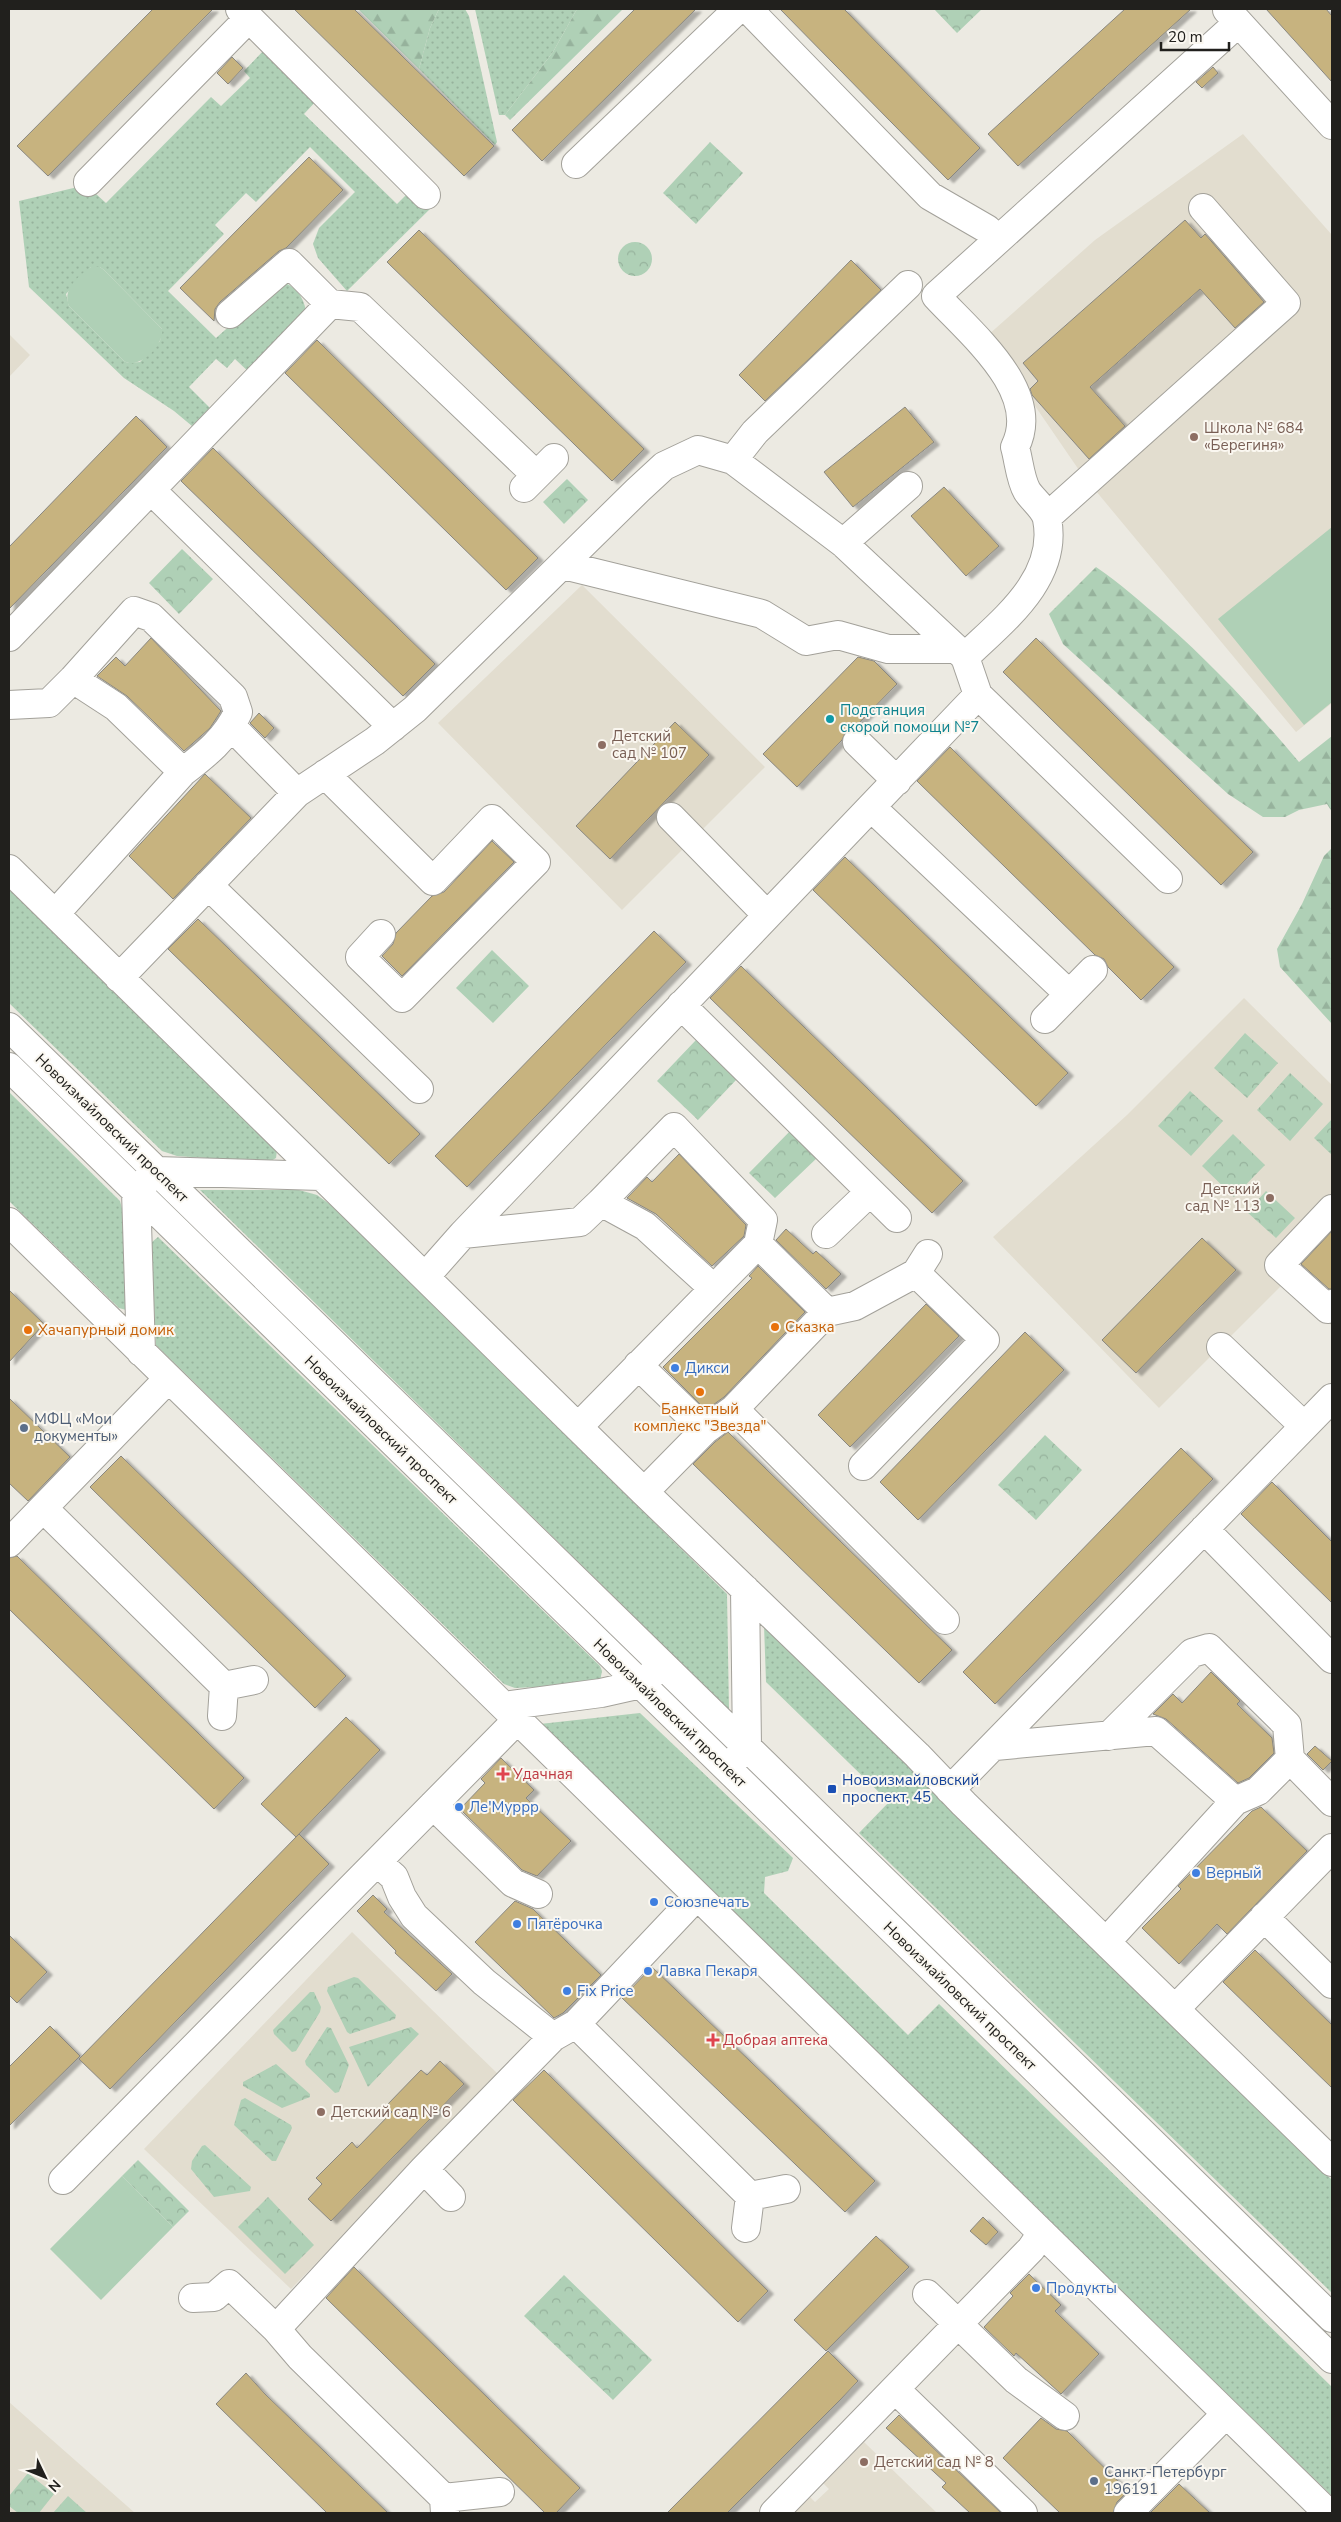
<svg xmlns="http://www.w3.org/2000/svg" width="1341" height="2522" font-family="'Nunito Sans',sans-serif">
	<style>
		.built { fill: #e2ddcf }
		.grass { fill: url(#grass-dots); fill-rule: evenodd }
		.forest { fill: url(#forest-firs) }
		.park { fill: url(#park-crowns) }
		.pitch { fill: #afd0b6 }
		.building { fill: #c7b37f; stroke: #898780; filter: url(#shadow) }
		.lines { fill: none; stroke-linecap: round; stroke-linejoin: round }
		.minor-casing { stroke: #a3a19a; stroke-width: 30 }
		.minor { stroke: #fff; stroke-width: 28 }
		.education-dot { fill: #8d6e63; stroke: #faf7f0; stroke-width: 2 }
		.culture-dot { fill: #0f9aa8; stroke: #faf7f0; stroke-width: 2 }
		.food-dot { fill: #e8710a; stroke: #faf7f0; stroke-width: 2 }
		.shop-dot { fill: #3f7fe0; stroke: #faf7f0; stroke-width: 2 }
		.service-dot { fill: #5c6f8a; stroke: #faf7f0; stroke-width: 2 }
		.health-dot { fill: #e0444e; stroke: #faf7f0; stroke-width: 2 }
		.transit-dot { fill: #1a4fb4; stroke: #faf7f0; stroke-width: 2 }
		.labels { text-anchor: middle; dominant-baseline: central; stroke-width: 4; stroke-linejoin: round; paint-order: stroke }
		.education-label { font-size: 15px; fill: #785e54; stroke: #faf7f0; text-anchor: start }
		.culture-label { font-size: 15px; fill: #0d838f; stroke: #faf7f0; text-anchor: start }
		.street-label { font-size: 15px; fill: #21201d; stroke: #faf7f0 }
		.food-label { font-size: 15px; fill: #c56008; stroke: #faf7f0; text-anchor: start }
		.shop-label { font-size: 15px; fill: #366cbe; stroke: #faf7f0; text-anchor: start }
		.service-label { font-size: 15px; fill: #4e5e75; stroke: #faf7f0; text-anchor: start }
		.health-label { font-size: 15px; fill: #be3a42; stroke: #faf7f0; text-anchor: start }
		.transit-label { font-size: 15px; fill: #164399; stroke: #faf7f0; text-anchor: start }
	</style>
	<defs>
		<pattern id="grass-dots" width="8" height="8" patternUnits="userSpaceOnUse" patternTransform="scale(1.25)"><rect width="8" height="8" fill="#afd0b6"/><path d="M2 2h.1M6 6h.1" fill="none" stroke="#96b29c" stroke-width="1.8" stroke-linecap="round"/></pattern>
		<pattern id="forest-firs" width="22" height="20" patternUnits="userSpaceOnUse" patternTransform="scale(1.25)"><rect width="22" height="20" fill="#afd0b6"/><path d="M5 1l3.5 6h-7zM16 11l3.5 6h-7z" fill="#96b29c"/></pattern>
		<pattern id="park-crowns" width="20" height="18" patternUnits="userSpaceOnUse" patternTransform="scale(1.25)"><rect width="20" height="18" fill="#afd0b6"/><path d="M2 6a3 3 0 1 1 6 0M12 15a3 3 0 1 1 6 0" fill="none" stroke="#96b29c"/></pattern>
		<filter id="shadow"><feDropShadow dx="5.5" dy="3" stdDeviation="1" flood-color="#0004"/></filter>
	</defs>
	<rect width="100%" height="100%" fill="#eceae2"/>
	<path class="built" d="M 1243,134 L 1332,235 L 1332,703 L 1296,732 L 1081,473 L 987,336 L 1095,240 Z
		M 9,334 L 30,355 L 9,377 Z
		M 582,585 L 765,767 L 622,910 L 438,723 Z
		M 1244,998 L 1332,1085 L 1332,1326 L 1287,1280 L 1159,1408 L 993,1237 L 1127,1115 Z
		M 352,1932 L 499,2075 L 291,2289 L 144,2149 Z
		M 9,2402 L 135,2513 L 9,2513 Z
		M 864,2442 L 937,2513 L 794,2513 L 810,2497 L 815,2502 L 829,2489 L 823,2483 Z"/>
	<path class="grass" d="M 439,9 L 465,9 L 469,16 L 497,142 L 495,145 L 419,69 L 430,28 Z
		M 475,9 L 577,9 L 553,52 L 505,115 L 499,115 Z
		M 266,48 L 318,99 L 304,114 L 397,204 L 409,192 L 434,205 L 347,291 L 318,258 L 313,244 L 319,228 L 355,192 L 310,147 L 256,202 L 246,193 L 215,225 L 224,234 L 168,291 L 216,338 L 280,281 C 295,286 303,295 306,311 L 252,375 L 235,359 L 227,368 L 216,359 L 189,387 L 210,408 L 192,426 L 174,411 L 124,378 L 29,287 L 19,201 L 86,185 L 106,203 L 211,97 L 221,106 L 250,78 L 244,71 ZM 91,267 L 100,267 L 104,270 L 162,329 L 160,341 L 140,362 L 128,363 L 124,361 L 69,306 L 66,294 Z
		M 9,887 L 277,1150 L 276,1158 L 269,1162 L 177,1156 L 162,1151 L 9,1003 Z
		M 9,1092 L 120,1201 L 124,1216 L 128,1307 L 126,1310 L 119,1308 L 9,1201 Z
		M 200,1190 L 299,1190 L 317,1195 L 335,1208 L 727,1594 L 729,1710 Z
		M 158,1237 L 600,1666 L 602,1671 L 600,1681 L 594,1684 L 515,1688 L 504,1684 L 156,1345 L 151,1246 L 152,1242 Z
		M 764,1625 L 1332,2180 L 1332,2293 L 859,1833 L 889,1802 L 766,1682 Z
		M 640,1713 L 793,1858 L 788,1871 L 765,1877 L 764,1893 L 908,2035 L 939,2004 L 1332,2387 L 1332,2496 L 540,1724 Z"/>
	<path class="forest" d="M 358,9 L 439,9 L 430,28 L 419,69 Z
		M 577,9 L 623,9 L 510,120 L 505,115 L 553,52 Z
		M 1096,567 C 1120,583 1142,603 1164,622 C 1213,665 1257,712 1299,762 L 1332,736 L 1332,812 L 1327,804 L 1299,810 L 1285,817 L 1263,817 L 1228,794 L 1063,644 L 1049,614 Z
		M 1332,848 L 1332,1024 L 1280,967 L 1277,949 L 1302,904 L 1324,856 Z"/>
	<path class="park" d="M 934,9 L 982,9 L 957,33 Z
		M 710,142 L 743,173 L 696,224 L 663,193 Z
		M618 259a17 17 0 1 1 34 0a17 17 0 1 1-34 0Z
		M 567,479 L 588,500 L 564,524 L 543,502 Z
		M 182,549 L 213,579 L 179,614 L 149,583 Z
		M 492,950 L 529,986 L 493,1023 L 456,988 Z
		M 1245,1033 L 1278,1063 L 1247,1098 L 1214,1068 Z
		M 696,1040 L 737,1079 L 698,1120 L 657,1081 Z
		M 1290,1073 L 1323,1104 L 1290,1141 L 1257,1110 Z
		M 1190,1091 L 1223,1121 L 1191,1156 L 1158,1126 Z
		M 1332,1119 L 1332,1155 L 1314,1138 Z
		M 791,1130 L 818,1157 L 775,1198 L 749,1173 Z
		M 1233,1134 L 1265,1165 L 1234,1197 L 1202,1166 Z
		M 1266,1191 L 1295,1218 L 1276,1238 L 1247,1212 Z
		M 1045,1435 L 1082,1470 L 1036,1520 L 998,1485 Z
		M 354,1977 L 358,1978 L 396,2015 L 395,2019 L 350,2034 L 347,2032 L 327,1991 L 328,1987 Z
		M 310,1992 L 314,1992 L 321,2007 L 320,2012 L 296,2051 L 292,2052 L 274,2034 L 273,2030 Z
		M 327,2027 L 331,2028 L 349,2065 L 339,2092 L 335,2093 L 306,2065 L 305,2061 Z
		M 411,2027 L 419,2034 L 368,2087 L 349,2047 Z
		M 276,2064 L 310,2094 L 310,2097 L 282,2108 L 243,2086 L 243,2082 Z
		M 245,2098 L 291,2125 L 292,2128 L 276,2161 L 272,2161 L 234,2125 L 241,2100 Z
		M 205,2145 L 251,2187 L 250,2191 L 214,2197 L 191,2169 L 192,2161 L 202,2146 Z
		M 138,2160 L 189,2211 L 173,2227 L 122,2176 Z
		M 268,2197 L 314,2245 L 285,2274 L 238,2227 Z
		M 564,2275 L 652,2360 L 613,2400 L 524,2316 Z
		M 28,2473 L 54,2494 L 39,2513 L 18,2513 L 9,2506 L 9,2496 Z
		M 68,2496 L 87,2513 L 53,2513 Z"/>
	<path class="pitch" d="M 91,267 L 100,267 L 104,270 L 162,329 C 165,344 139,371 124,361 L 69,306 C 62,290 78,276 91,267 Z
		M 1332,527 L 1332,702 L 1304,725 L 1218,619 Z
		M 122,2176 L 173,2227 L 101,2300 L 50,2249 Z"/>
	<path class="building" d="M 153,9 L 213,9 L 48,176 L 17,146 Z
		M 294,9 L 354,9 L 494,146 L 464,176 Z
		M 635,9 L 696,9 L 542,161 L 512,130 Z
		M 780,9 L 844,9 L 980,148 L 948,180 Z
		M 1125,9 L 1191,9 L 1018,166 L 988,134 Z
		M 1266,9 L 1326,9 L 1332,16 L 1332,82 Z
		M 232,57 L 243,68 L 228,84 L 217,73 Z
		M 1213,67 L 1218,73 L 1202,88 L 1196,82 Z
		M 309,157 L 343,190 L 286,248 L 279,251 L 220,302 L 215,309 L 214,321 L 180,288 Z
		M 1185,220 L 1201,238 L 1205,234 L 1264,302 L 1235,328 L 1200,289 L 1090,387 L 1125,426 L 1089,459 L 1032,395 L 1030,389 L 1038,381 L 1023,363 Z
		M 419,230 L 644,449 L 612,481 L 387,262 Z
		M 851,260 L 881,290 L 765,401 L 739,375 Z
		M 317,340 L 538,558 L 506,590 L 285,373 Z
		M 905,407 L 934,442 L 853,507 L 824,472 Z
		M 136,416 L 167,447 L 9,609 L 9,547 Z
		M 213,448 L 435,664 L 403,696 L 181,481 Z
		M 944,487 L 999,546 L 966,576 L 911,516 Z
		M 151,638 L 221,711 L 210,728 L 184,751 L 127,696 L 97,676 L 116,657 L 125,666 Z
		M 1036,638 L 1253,852 L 1221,885 L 1003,672 Z
		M 858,657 L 874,661 L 897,684 L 855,727 L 846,731 L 842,740 L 797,787 L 763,754 Z
		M 259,713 L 274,728 L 265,738 L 250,723 Z
		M 675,722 L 709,755 L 610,859 L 576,826 Z
		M 950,747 L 1174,967 L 1141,1000 L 1108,967 L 1104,959 L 1095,955 L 917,781 Z
		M 205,774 L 251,818 L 173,899 L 129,856 Z
		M 492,841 L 514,862 L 402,976 L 382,956 L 393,944 L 396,933 L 432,896 L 444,892 Z
		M 845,857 L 1068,1073 L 1036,1106 L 813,890 Z
		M 198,919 L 420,1134 L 389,1164 L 168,949 Z
		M 654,931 L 686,962 L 467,1187 L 435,1156 Z
		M 741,966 L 963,1181 L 932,1213 L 710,998 Z
		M 679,1154 L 746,1225 L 744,1236 L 712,1266 L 656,1214 L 627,1198 L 647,1177 L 652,1182 Z
		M 786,1229 L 813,1254 L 816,1251 L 841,1274 L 826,1289 L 776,1240 Z
		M 1332,1231 L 1332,1289 L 1329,1289 L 1301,1264 Z
		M 1202,1238 L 1236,1270 L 1136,1373 L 1102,1340 Z
		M 758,1266 L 805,1312 L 724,1397 L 706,1410 L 663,1367 L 752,1278 L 749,1276 Z
		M 9,1290 L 44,1324 L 9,1362 Z
		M 926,1304 L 959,1336 L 850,1447 L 818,1415 Z
		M 1025,1332 L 1064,1370 L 918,1520 L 880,1482 Z
		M 9,1398 L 70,1457 L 28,1501 L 9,1483 Z
		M 728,1432 L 952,1650 L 919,1683 L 693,1464 L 715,1442 Z
		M 1181,1448 L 1213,1479 L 995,1704 L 963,1672 Z
		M 121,1456 L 346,1676 L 315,1708 L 90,1487 Z
		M 1272,1482 L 1332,1542 L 1332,1603 L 1241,1514 Z
		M 17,1556 L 244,1778 L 214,1809 L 9,1609 L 9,1558 Z
		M 1211,1672 L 1240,1701 L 1237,1704 L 1272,1738 L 1274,1753 L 1249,1778 L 1238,1783 L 1166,1719 L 1153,1714 L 1173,1694 L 1182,1703 Z
		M 346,1717 L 380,1750 L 296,1837 L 261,1804 Z
		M 1315,1746 L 1332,1761 L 1323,1770 L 1307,1754 Z
		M 501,1758 L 534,1790 L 526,1798 L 571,1841 L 537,1876 L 522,1870 L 460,1809 L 485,1783 L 481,1779 Z
		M 1261,1807 L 1307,1851 L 1227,1934 L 1217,1924 L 1179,1964 L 1142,1928 L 1181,1889 L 1178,1886 L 1252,1811 Z
		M 299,1834 L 329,1864 L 110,2089 L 79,2059 Z
		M 373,1895 L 387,1909 L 384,1912 L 452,1974 L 436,1991 L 395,1953 L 396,1951 L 357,1911 Z
		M 515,1901 L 533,1909 L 601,1975 L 563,2013 L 554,2018 L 475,1942 Z
		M 9,1935 L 47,1972 L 17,2003 L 9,1995 Z
		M 1255,1950 L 1332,2025 L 1332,2088 L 1223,1982 Z
		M 652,1967 L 875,2181 L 845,2212 L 622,1998 Z
		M 50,2026 L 80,2056 L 9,2126 L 9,2067 Z
		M 440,2061 L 464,2084 L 331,2221 L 308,2199 L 322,2184 L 316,2178 L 352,2142 L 357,2148 L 392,2112 L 386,2106 L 421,2070 L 427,2075 Z
		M 544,2070 L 768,2291 L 738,2322 L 513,2100 Z
		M 983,2217 L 998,2232 L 986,2245 L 970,2231 Z
		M 876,2236 L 909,2267 L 826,2351 L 794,2320 Z
		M 354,2267 L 580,2488 L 556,2513 L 545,2513 L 326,2298 Z
		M 1029,2274 L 1061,2305 L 1055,2311 L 1099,2354 L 1061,2394 L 1016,2353 L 1014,2356 L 984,2327 L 1013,2296 L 1010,2293 Z
		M 828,2351 L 858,2381 L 840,2400 L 727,2513 L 667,2513 Z
		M 246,2373 L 265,2394 L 388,2513 L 327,2513 L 216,2404 Z
		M 899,2415 L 1001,2513 L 970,2513 L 942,2487 L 946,2483 L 886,2428 Z
		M 1041,2418 L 1056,2429 L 1067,2431 L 1128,2491 L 1117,2502 L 1113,2513 L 1060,2513 L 1003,2458 Z
		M 1179,2484 L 1210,2513 L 1150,2513 Z"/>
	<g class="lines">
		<defs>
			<path id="minor" d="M 240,9 L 426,195
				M 748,9 L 930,196 L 987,229 L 997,240
				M 1227,10 L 1332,125
				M 576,164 L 738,9
				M 88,182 L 249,18
				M 230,314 L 289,263 L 330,304
				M 733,460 L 755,432 L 908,285
				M 524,488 L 554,458
				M 152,491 L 393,727
				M 1047,517 L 1286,303 L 1203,208
				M 843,543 L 908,486
				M 563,565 L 762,614 L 806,641 L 838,635 L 888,649 L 955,649
				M 9,637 L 330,304 L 360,307 L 536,475
				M 965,657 C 1002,621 1059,579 1047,519 C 1045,509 1033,500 1027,491 C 1020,479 1019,461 1015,447 C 1043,392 971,334 936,296 L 1238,23
				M 73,679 L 116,707 L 183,772
				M 9,705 L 49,703 L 73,679 L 134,611 L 151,617 L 233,697 L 238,712 C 227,738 205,755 183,772 L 55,914
				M 232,727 L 297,793
				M 857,742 L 897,781
				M 325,774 L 433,881 L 492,819 L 536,862 L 402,998 L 360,957 L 381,934
				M 872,808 L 1069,994
				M 671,817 L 767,915
				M 9,869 L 644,1492 L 917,1755 L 964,1804 L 1332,2162
				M 208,885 L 419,1089
				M 119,978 L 297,793 L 375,741 L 415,709 L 638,490 L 664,466 L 698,450 L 733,460 L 843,543 L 965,657 L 978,695 L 1168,879
				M 681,1005 L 897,1218
				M 1045,1019 L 1093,970
				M 9,1027 L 1332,2318
				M 9,1067 L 1332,2359
				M 1332,1209 L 1279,1265 L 1328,1309 L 1332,1304
				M 9,1222 L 1328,2513
				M 463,1234 L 580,1222 L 601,1202
				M 826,1234 L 870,1192
				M 425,1277 L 463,1234 L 978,695
				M 713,1288 L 645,1226 L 601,1202 L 674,1127 L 763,1220 L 758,1244
				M 827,1312 L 855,1306 L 916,1273 L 928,1254
				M 1221,1347 L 1304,1426
				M 141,1352 L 136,1191 L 156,1171 L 321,1176
				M 638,1365 L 705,1430
				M 734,1409 L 945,1620
				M 578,1427 L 758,1244 L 827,1312 L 734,1409 L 705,1430 L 644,1492
				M 863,1466 L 985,1340 L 916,1273
				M 43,1508 L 224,1686 L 222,1716
				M 1204,1529 L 1332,1659
				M 9,1543 L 168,1379
				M 224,1686 L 254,1680
				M 504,1706 L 601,1693 L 641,1684 L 652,1674
				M 1109,1736 L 1192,1653 L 1209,1648 L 1287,1725 L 1290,1759 L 1332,1802
				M 995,1746 L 1156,1731 L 1235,1801 L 1106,1942
				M 740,1754 L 747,1747 L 745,1589
				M 950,1790 L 1332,1398
				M 1235,1801 L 1258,1791 L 1290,1759
				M 433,1805 L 513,1883 L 538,1894
				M 377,1862 L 394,1877 L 402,1897 L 414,1916 L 484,1982 L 553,2037
				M 1264,1917 L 1332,1984
				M 1176,2008 L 1332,1848
				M 576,2024 L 750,2196 L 786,2189
				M 424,2169 L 451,2197
				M 63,2180 L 517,1720
				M 746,2228 L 750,2196
				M 927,2294 L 1016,2380 L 1065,2416
				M 193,2298 L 214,2297 L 229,2284 L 276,2329 L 424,2169 L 553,2037 L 576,2024 L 697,1896
				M 276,2329 L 300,2357 L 444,2498 L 445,2513
				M 896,2390 L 1023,2513
				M 444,2498 L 500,2492
				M 774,2513 L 1031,2249 L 1042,2233
				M 1128,2513 L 1226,2414"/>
		</defs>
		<use href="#minor" class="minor-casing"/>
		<use href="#minor" class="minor"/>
	</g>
	<g class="education-dot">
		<circle cx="1194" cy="437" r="5"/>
		<circle cx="602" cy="745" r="5"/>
		<circle cx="1270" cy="1198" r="5"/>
		<circle cx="321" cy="2112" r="5"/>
		<circle cx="864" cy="2462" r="5"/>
	</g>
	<circle class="culture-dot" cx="830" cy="719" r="5"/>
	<g class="food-dot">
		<circle cx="775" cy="1327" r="5"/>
		<circle cx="28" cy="1330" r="5"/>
		<circle cx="700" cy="1392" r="5"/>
	</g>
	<g class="shop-dot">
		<circle cx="675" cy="1368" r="5"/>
		<circle cx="459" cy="1807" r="5"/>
		<circle cx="1196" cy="1873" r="5"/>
		<circle cx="654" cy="1902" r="5"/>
		<circle cx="517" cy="1924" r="5"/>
		<circle cx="648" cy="1971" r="5"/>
		<circle cx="567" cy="1991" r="5"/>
		<circle cx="1036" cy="2288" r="5"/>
	</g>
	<g class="service-dot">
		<circle cx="24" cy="1428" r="5"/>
		<circle cx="1094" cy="2481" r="5"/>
	</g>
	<g class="health-dot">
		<path d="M500.5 1766.5h5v5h5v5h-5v5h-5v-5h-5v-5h5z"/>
		<path d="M710.5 2032.5h5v5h5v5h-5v5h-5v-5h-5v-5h5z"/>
	</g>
	<rect class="transit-dot" x="827" y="1784" width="10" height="10" rx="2.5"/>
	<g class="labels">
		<g class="education-label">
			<text x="1204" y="428">Школа № 684<tspan x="1204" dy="17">«Берегиня»</tspan></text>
			<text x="612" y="736">Детский<tspan x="612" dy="17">сад № 107</tspan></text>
			<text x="1260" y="1189" text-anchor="end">Детский<tspan x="1260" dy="17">сад № 113</tspan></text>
			<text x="331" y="2112">Детский сад № 6</text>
			<text x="874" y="2462">Детский сад № 8</text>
		</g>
		<g class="culture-label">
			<text x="840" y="710">Подстанция<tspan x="840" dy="17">скорой помощи №7</tspan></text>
		</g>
		<g class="street-label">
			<text transform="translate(112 1128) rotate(44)">Новоизмайловский проспект</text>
			<text transform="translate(381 1430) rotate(44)">Новоизмайловский проспект</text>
			<text transform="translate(670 1713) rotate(44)">Новоизмайловский проспект</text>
			<text transform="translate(960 1996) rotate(44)">Новоизмайловский проспект</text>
		</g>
		<g class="food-label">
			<text x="785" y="1327">Сказка</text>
			<text x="38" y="1330">Хачапурный домик</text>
			<text x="700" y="1409" text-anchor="middle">Банкетный<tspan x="700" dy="17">комплекс "Звезда"</tspan></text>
		</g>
		<g class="shop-label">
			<text x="685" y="1368">Дикси</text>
			<text x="469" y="1807">Ле'Муррр</text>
			<text x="1206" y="1873">Верный</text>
			<text x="664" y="1902">Союзпечать</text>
			<text x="527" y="1924">Пятёрочка</text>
			<text x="658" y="1971">Лавка Пекаря</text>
			<text x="577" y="1991">Fix Price</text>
			<text x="1046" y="2288">Продукты</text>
		</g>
		<g class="service-label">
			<text x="34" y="1419">МФЦ «Мои<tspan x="34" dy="17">документы»</tspan></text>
			<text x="1104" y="2472">Санкт-Петербург<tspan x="1104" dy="17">196191</tspan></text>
		</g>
		<g class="health-label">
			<text x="513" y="1774">Удачная</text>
			<text x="723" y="2040">Добрая аптека</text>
		</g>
		<g class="transit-label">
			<text x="842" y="1780">Новоизмайловский<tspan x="842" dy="17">проспект, 45</tspan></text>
		</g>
	</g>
	<rect width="1341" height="2522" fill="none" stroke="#21201d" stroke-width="20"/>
	<g transform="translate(45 2477) rotate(133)" stroke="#faf7f0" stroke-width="4" paint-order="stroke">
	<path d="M0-4L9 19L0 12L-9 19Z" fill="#21201d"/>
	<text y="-8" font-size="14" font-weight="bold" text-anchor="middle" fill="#21201d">N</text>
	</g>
	<path d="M1161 42v8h68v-8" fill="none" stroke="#21201d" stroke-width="2.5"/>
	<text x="1168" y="42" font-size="15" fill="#21201d" stroke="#faf7f0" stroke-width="4" paint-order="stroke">20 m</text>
</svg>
